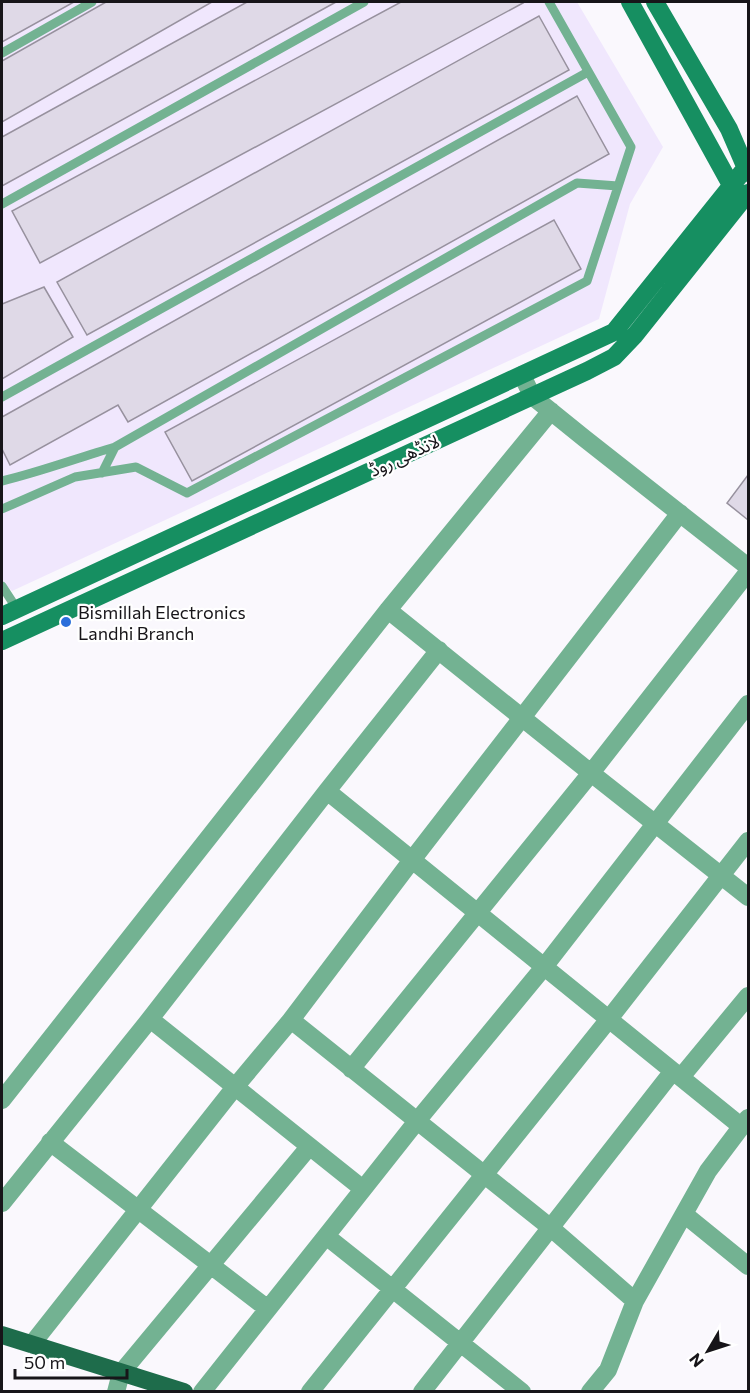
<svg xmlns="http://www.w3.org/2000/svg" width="750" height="1393" font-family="Commissioner,'Noto Sans Arabic',sans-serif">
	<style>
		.built { fill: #f0e7fd }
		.building { fill: #dfd9e7; stroke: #97919e; stroke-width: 1.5 }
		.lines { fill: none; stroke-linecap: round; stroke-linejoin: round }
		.lane { stroke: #73b292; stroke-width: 9 }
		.street { stroke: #73b292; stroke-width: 18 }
		.secondary { stroke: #168f61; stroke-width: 18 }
		.primary { stroke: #1e6c4b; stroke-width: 18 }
		.poi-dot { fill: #2b6fdb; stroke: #fff; stroke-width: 2 }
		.labels { text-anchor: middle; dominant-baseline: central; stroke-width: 4.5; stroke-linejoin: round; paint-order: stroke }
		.street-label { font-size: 18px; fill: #171519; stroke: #fff }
		.poi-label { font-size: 18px; fill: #171519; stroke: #fff; text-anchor: start }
	</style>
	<rect width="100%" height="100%" fill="#faf8fd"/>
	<path class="built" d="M 2,2 L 577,2 L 663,147 L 630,204 L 599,319 L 12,591 L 8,587 L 2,594 Z"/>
	<path class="building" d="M 2,2 L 74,2 L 2,42 Z
		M 106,2 L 212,2 L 2,122 L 2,61 Z
		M 247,2 L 336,2 L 2,186 L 2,137 Z
		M 401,2 L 522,2 L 523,3 L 40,263 L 12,211 Z
		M 539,16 L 569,70 L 87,335 L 57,282 Z
		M 577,96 L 609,154 L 128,422 L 118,405 L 10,465 L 2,449 L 2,417 Z
		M 554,220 L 581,269 L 192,481 L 165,432 Z
		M 44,287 L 73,337 L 2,379 L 2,304 Z
		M 748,475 L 748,520 L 727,503 Z"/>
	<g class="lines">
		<path class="lane" d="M 2,53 L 92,2
			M 2,204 L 364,2
			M 2,397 L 588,72
			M 102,473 L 115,447 L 577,183 L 618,186
			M 2,481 C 40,472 77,458 115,447
			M 2,509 L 75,477 L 136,467 L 187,493 L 587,281 L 631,147 L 549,2
			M 2,586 L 17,609"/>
		<path class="street" d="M 522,375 L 532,396 L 584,438 L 748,567
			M 388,610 L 591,773 L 748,897
			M 327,791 L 742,1127
			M 150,1019 L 363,1189
			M 291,1020 L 412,860 L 680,513
			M 351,1069 L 591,773 L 748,572
			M 681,1077 L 748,996
			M 2,1100 L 388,610 L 551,411
			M 50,1142 L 268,1309
			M 2,1203 L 150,1019 L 327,791 L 439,650
			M 684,1214 L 748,1266
			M 32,1344 L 235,1087 L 291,1020 L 551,1228 L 635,1301
			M 116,1392 L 121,1373 L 309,1147
			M 202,1392 L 326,1236
			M 310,1392 L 609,1019 L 748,841
			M 422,1392 L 673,1071
			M 522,1392 L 326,1236 L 417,1121 L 544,967 L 748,704
			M 590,1392 L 608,1370 L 635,1301 L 708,1171 L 748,1118"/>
		<path class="secondary" d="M 630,2 L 737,196
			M 655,2 L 729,129 L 748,173
			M 2,616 L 614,332 L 748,165
			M 2,641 L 587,371 L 614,357 L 635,335 L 748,193"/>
		<path class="primary" d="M 2,1335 L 184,1392"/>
	</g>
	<circle class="poi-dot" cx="66" cy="622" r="6"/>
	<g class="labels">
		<g class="street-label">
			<text transform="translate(404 455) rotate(-25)">لانڈھی روڈ</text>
		</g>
		<g class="poi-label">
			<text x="78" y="612">Bismillah Electronics<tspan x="78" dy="21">Landhi Branch</tspan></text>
		</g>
	</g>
	<rect width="750" height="1393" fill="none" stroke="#171519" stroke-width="6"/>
	<g transform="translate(708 1351) rotate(231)" stroke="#ffffff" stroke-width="4.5" paint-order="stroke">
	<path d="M0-4.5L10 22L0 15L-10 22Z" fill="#171519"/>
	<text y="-9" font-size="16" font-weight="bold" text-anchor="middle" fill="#171519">N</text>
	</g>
	<path d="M15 1369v9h112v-9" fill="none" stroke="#171519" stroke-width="3"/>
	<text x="24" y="1369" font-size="18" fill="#171519" stroke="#ffffff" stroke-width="4.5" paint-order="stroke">50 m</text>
</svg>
